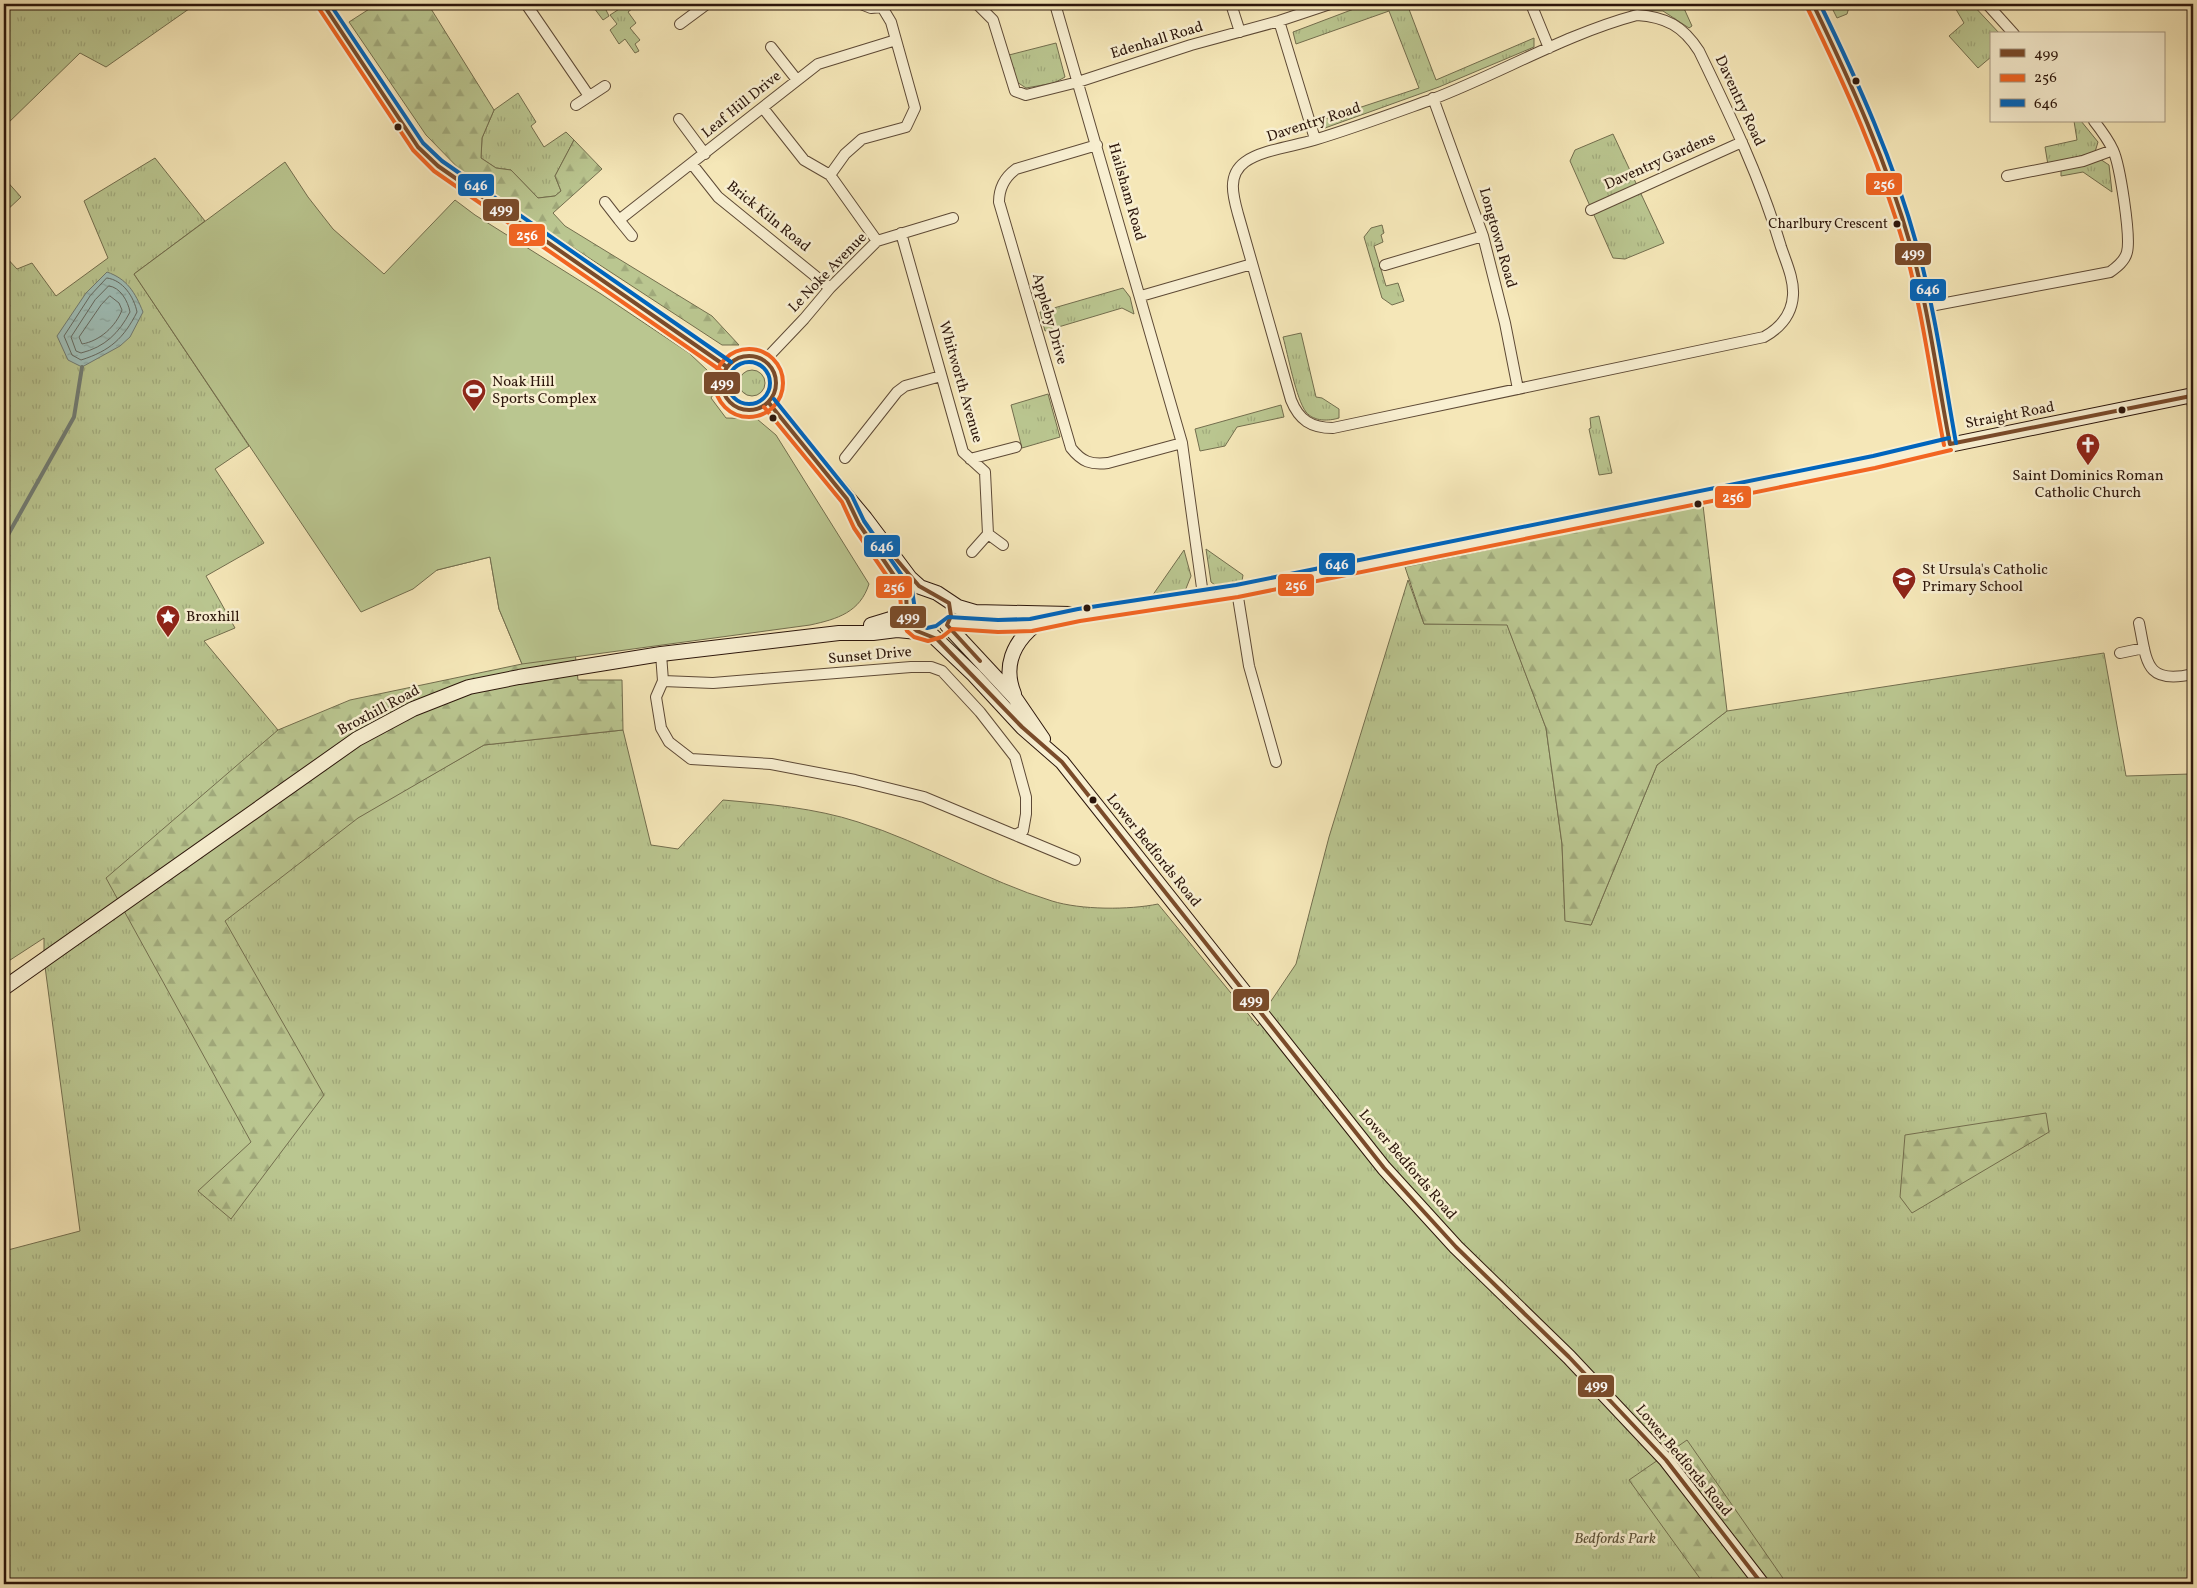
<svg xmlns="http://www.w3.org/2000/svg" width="2197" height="1588" font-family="Vollkorn,serif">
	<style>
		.grass { fill: url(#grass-tufts); stroke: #736e4e }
		.forest { fill: url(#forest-firs); stroke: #736e4e }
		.garden { fill: #bac690; stroke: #736e4e }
		.water { fill: url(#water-ripples); stroke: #717b72 }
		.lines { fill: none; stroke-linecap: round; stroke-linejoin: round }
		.shore { stroke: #666a61; stroke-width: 1 }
		.stream { stroke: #717b72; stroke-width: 4 }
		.street-casing { stroke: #5e4a36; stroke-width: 12 }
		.secondary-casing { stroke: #2c160b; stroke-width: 16 }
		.street { stroke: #f8efd1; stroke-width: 10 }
		.secondary { stroke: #f8efd1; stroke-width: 14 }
		.bus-1-casing { stroke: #f8efd1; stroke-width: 8 }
		.bus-2-casing { stroke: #f8efd1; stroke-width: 8 }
		.bus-3-casing { stroke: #f8efd1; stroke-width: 8 }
		.bus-1 { stroke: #7a4b2a; stroke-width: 4 }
		.bus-2 { stroke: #f26522; stroke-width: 4 }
		.bus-3 { stroke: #0065bd; stroke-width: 4 }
		.bus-dot { fill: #2c160b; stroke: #f8efd1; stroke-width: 2 }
		.labels { text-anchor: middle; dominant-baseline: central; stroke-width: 5; stroke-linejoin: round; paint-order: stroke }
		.bus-label { font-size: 14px; fill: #2c160b; stroke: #f8efd1; text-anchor: end }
		.street-label { font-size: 15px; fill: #2c160b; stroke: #f8efd1 }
		.poi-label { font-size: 15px; fill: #2c160b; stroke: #f8efd1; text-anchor: start }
		.park-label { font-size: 15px; font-style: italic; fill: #5e543a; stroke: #f8efd1 }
		.line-badge { stroke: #f8efd1; stroke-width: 2 }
		.badge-label { font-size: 14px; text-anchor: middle; font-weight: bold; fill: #fff }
	</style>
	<defs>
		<pattern id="grass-tufts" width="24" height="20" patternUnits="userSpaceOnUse" patternTransform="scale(1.25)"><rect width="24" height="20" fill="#bac690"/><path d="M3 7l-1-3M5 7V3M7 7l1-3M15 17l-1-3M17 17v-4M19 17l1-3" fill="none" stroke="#a0a97b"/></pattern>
		<pattern id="forest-firs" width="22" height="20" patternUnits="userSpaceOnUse" patternTransform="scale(1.25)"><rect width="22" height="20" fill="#bac690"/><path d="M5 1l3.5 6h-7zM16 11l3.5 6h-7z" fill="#a0a97b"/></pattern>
		<pattern id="water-ripples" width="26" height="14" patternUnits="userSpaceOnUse" patternTransform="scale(1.25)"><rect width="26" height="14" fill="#9fbeb7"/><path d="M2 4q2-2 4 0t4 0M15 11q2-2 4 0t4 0" fill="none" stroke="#89a39c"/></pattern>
	</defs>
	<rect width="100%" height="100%" fill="#f5e7b8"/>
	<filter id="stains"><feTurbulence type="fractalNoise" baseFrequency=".004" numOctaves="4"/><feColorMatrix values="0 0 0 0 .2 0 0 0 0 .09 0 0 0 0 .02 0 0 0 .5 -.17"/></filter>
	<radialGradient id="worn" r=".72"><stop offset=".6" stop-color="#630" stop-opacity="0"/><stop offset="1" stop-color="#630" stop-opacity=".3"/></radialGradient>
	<path class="grass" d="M 4,4 L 196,4 L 106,67 L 80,53 L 4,127 Z
		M 591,4 L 603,4 L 609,16 L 603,20 Z
		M 627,4 L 638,4 L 628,12 L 636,23 L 630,28 L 640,40 L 635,44 L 639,51 L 635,53 L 625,39 L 619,44 L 610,30 L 617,24 L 610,15 Z
		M 1367,4 L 1407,4 L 1436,80 L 1534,38 L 1534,47 L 1439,87 L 1325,128 L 1321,124 L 1319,117 L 1325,119 L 1419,88 L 1389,11 L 1296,44 L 1293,32 Z
		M 1638,4 L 1682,4 L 1692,26 L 1689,28 L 1663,11 L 1630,10 Z
		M 1830,4 L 1850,4 L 1847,14 L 1837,18 Z
		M 1955,4 L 1972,4 L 2000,34 L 1991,34 L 1991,57 L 1978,68 L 1949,36 L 1964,23 L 1954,6 Z
		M 1056,43 L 1065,77 L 1054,83 L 1026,88 L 1017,82 L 1009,55 Z
		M 518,93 L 536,122 L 531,126 L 544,147 L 566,132 L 574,140 L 555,176 L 561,191 L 555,196 L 538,198 L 511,170 L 496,168 L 481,158 L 482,138 L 494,110 Z
		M 2074,121 L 2081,121 L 2098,142 L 2095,152 L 2048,165 L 2045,147 L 2077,140 Z
		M 1613,134 L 1664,243 L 1625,259 L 1613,258 L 1570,161 L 1575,150 Z
		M 155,158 L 205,221 L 134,274 L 249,446 L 215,469 L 264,543 L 206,576 L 235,628 L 204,641 L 278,730 L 358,817 L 484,745 L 623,730 L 651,845 L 678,849 L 723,800 C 768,804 815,808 858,822 C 925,843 986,881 1052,901 C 1081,910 1129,910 1158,904 L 1258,1026 L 1269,1004 L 1296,964 L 1329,837 L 1408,580 L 1424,624 L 1507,624 L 1546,728 L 1562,844 L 1565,920 L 1591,925 L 1657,765 L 1727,711 L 2104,653 L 2126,776 L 2190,774 L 2193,783 L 2193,1584 L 4,1584 L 4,1251 L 80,1231 L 44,959 L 44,938 L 4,964 L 4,255 L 17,269 L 32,263 L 56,296 L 108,258 L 84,201 Z
		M 2100,159 L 2109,165 L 2112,192 L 2083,172 L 2061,176 L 2061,169 Z
		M 4,178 L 21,197 L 4,213 Z
		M 1382,225 L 1384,233 L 1381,235 L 1383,242 L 1374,246 L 1386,286 L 1398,283 L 1404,301 L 1392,305 L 1382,298 L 1364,237 L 1371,228 Z
		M 1123,288 L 1130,297 L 1134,314 L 1122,308 L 1045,331 L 1040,312 Z
		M 1301,333 L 1316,397 L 1322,398 L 1339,409 L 1339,418 C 1329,421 1314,422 1306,412 C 1296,399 1288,355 1283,337 Z
		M739 383a13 13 0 1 1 26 0a13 13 0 1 1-26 0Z
		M 1048,394 L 1060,437 L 1022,448 L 1011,405 Z
		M 1281,405 L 1284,417 L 1237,427 L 1225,446 L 1200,451 L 1195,429 Z
		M 1599,416 L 1612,473 L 1599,475 L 1589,429 L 1591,428 L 1590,418 Z
		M 1206,549 L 1243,575 L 1242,581 L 1215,585 L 1211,582 Z
		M 1184,550 L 1191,576 L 1185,591 L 1150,599 Z"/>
	<path class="forest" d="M 377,4 L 428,4 L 494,110 L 482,138 L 481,158 L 496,168 L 511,170 L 538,198 L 555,196 L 561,191 L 555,176 L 574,140 L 602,169 L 553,213 L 565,226 L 712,316 L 739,345 L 722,345 L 470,180 L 426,135 L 349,22 Z
		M 1703,505 L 1727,711 L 1657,765 L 1591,925 L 1565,921 L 1562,844 L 1546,728 L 1507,625 L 1424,624 L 1405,567 Z
		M 561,521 L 578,680 L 622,680 L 623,730 L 484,745 L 358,818 L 225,921 L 324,1095 L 231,1219 L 198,1191 L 251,1142 L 106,878 L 278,730 L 350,700 L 522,664 L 499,609 L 490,557 L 437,570 Z
		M 2046,1113 L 2049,1132 L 1912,1213 L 1900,1197 L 1905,1135 Z
		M 1687,1440 L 1787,1584 L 1704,1584 L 1629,1480 Z"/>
	<path class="garden" d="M 285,162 L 308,197 L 333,229 L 384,274 L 455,200 L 475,215 L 601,294 L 689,353 L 708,371 L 716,390 L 711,398 L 726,418 L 757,419 L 776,435 L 869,584 C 860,612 838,619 810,625 L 522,664 L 499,609 L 490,557 L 437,570 L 413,589 L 361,612 L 134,274 Z"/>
	<path class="water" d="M 107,272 C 127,279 135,292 143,312 L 130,337 L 120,346 L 82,367 L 68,360 L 57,336 L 86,293 Z"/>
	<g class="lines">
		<path class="shore" d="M 107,278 C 123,280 134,297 137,312 C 124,338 110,351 81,360 L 72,355 L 64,336 L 90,296 Z
			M 109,286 C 120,287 128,301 130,312 C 119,333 105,347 81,353 L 76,351 L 71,337 L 95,300 Z
			M 110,296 L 119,303 L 122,310 C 116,326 100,341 82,344 L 79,337 L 101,305 Z"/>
		<path class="stream" d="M 4,542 L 74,417 L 82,367"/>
		<defs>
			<path id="street" d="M 526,4 L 589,96
				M 861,4 L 871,8 L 882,7
				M 977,4 L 993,20 L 1015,91 L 1026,95 L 1078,82 L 1191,45 L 1279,21 L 1330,4
				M 1055,4 L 1182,443 L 1203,595
				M 1231,4 L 1240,32
				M 1531,4 L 1549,48
				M 1987,4 L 2014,34
				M 1637,15 C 1666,17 1683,26 1699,51 C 1730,115 1761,179 1781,247 C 1786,262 1794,279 1793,295 C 1792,314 1780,328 1764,337 L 1333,428 C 1311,428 1299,420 1291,400 L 1238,214 C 1233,196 1227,175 1245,162 C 1261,150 1295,146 1314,140 C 1354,128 1394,113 1433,99 C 1501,73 1566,34 1637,15 Z
				M 1279,21 L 1315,139
				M 680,24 L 707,4
				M 771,47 L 797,80
				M 1433,98 L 1483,236 L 1505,323 L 1518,389
				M 576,105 L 605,86
				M 763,108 L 804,160 L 830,175 L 877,241
				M 679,119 L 705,154
				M 1097,145 L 1016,169 C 1005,177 999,188 999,202 L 1071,448 C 1082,462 1091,465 1108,463 L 1182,443
				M 692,164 L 718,197 L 830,288
				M 830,175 L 845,154 L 862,139 L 906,127 L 915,108 L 891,22 L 882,7 L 883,4
				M 2007,176 L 2083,161 L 2113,150
				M 605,202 L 619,220
				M 1591,210 L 1742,142
				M 901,233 L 963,452 L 985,472 L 988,534 L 972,552
				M 632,236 L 619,220 L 818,64 L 896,40
				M 1385,265 L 1483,236
				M 1141,296 L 1252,264
				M 1925,307 L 2110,272 C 2117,267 2125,261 2127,252 C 2131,237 2120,165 2113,150 C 2108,139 2101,130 2094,121
				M 765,360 L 804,319 L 830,288 L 877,241 L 953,218
				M 2191,396 L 2193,406
				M 845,458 L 897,392 L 905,386 L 941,376
				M 970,459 L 1016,447
				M 988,534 L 1003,545
				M 1237,591 L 1249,666 L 1276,762
				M 2139,623 C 2147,662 2145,685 2193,674
				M 2120,653 L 2144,648
				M 661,654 L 663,681 L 656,697 L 661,728 L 669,742 L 691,759 L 771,764 L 855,780 L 924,797 L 1015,835 L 1023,831 L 1026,814 L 1026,797 L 1015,757 L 980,712 L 942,671 L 931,667 L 911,667 L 713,683 L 663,681
				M 1015,835 L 1075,860"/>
			<path id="secondary" d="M 323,4 L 418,147 L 438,166 L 706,351 L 727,367
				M 1813,4 C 1852,83 1887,162 1911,247 C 1929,311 1937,379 1950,444
				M722 383a27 27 0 1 1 54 0a27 27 0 1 1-54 0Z
				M 769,403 L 865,518 L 910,578 L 920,587 L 937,593 L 958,607 L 975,612 L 1070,614
				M 864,531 L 906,593 L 909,606
				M 949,623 C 993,627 1037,629 1079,615 L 1237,591 L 2193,395
				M 871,625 L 894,618 L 908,609
				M 947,625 L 1015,698 L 1043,739
				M 932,635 L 974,675 L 1023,728 L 1062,762 L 1384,1168 L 1456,1247 L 1569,1357 L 1666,1460 L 1762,1584
				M 1014,694 C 1003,667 1013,643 1035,625
				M 4,988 L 357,739 L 413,709 L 469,687 L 519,677 L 661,654 L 839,633 L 873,633 L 897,630 L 918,632"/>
		</defs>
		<use href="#street" class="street-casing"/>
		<use href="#secondary" class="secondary-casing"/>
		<use href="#street" class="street"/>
		<use href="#secondary" class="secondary"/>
		<defs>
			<path id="bus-1" d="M 323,4 L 418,147 L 438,166 L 727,367
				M 1813,4 C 1851,83 1887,162 1911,247 C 1929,311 1937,378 1950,444
				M722 383a27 27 0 1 1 54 0a27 27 0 1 1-54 0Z
				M 769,403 L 847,499 L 859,524 L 906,593 L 907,614 L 911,626 L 917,631 L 937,639 L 1022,727 L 1062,762 L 1384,1168 L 1456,1247 L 1569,1357 L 1666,1460 L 1762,1584
				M 1950,444 L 2191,396
				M 891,553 L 919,586 L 949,603 L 951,616 L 947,625 L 980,661"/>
			<path id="bus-2" d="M 318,7 L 413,150 L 434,171 L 723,372
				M 1807,7 C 1845,85 1881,165 1905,249 C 1923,313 1931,380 1944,445
				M715 383a34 34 0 1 1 68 0a34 34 0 1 1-68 0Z
				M 764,407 L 842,502 L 854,528 L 900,595 L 902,618 L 907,631 L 914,637 L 928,641 L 942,637 L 952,629 L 998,632 L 1032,631 L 1080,621 L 1238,597 L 1875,468 L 1951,450"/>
			<path id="bus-3" d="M 330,4 L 423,143 L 442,161 L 731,362
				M 1820,4 C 1858,82 1894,162 1917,246 C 1935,310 1944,377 1956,443
				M728 383a21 21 0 1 1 42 0a21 21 0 1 1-42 0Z
				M 774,399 L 852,496 L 864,521 L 912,590 L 917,623 L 927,628 L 936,626 L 948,617 L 998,620 L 1030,619 L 1078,609 L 1236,585 L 1873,456 L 1949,438"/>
		</defs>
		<use href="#bus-1" class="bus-1-casing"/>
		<use href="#bus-2" class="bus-2-casing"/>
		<use href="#bus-3" class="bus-3-casing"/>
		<use href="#bus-1" class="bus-1"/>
		<use href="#bus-2" class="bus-2"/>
		<use href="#bus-3" class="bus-3"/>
	</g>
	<defs>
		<symbol id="stadium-pin" viewBox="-11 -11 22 30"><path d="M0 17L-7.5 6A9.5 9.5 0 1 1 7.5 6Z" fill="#8f2418" stroke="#f8efd1"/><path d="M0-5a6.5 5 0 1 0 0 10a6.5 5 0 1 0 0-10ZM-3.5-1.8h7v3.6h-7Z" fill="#fff"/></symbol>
		<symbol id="church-pin" viewBox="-11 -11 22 30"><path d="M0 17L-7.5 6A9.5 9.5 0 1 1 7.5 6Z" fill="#8f2418" stroke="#f8efd1"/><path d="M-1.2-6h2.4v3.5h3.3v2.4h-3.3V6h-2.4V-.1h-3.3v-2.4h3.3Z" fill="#fff"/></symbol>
		<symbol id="school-pin" viewBox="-11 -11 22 30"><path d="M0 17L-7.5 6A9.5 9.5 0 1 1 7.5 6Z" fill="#8f2418" stroke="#f8efd1"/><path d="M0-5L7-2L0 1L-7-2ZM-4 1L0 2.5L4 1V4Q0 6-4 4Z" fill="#fff"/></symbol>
		<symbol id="sight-pin" viewBox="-11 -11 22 30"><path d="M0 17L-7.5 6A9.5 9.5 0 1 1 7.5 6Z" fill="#8f2418" stroke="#f8efd1"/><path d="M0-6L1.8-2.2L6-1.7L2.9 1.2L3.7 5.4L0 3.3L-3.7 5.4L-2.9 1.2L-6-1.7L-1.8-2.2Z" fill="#fff"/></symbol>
	</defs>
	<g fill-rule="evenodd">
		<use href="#stadium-pin" x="460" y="377" width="28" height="38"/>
		<use href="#church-pin" x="2074" y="431" width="28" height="38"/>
		<use href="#school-pin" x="1890" y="565" width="28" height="38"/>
		<use href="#sight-pin" x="154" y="603" width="28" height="38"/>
	</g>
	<g class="bus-dot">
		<circle cx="1856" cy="81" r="4.5"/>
		<circle cx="398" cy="127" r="4.5"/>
		<circle cx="1897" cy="224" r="4.5"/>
		<circle cx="2122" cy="410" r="4.5"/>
		<circle cx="773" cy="418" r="4.5"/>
		<circle cx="1698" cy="504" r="4.5"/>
		<circle cx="1087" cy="608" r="4.5"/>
		<circle cx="1093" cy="800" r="4.5"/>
	</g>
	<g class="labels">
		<g class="bus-label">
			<text x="1888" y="224">Charlbury Crescent</text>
		</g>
		<g class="street-label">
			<text transform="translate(1157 41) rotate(-17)">Edenhall Road</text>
			<text transform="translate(1739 101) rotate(65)">Daventry Road</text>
			<text transform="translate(742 105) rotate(-39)">Leaf Hill Drive</text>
			<text transform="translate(1314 123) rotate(-18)">Daventry Road</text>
			<text transform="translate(1660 162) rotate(-24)">Daventry Gardens</text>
			<text transform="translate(1126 192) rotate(74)">Hailsham Road</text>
			<text transform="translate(768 217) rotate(39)">Brick Kiln Road</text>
			<text transform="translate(1497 238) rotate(74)">Longtown Road</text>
			<text transform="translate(828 273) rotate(-46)">Le Noke Avenue</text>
			<text transform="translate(1049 319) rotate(74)">Appleby Drive</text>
			<text transform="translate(960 382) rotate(74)">Whitworth Avenue</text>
			<text transform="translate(2010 416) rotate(-11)">Straight Road</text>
			<text transform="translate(870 656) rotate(-5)">Sunset Drive</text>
			<text transform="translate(379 711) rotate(-28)">Broxhill Road</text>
			<text transform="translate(1153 851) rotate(51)">Lower Bedfords Road</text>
			<text transform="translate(1407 1165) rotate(49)">Lower Bedfords Road</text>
			<text transform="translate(1683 1461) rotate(50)">Lower Bedfords Road</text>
		</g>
		<g class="poi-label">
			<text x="492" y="382">Noak Hill<tspan x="492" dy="17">Sports Complex</tspan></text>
			<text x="2088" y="476" text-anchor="middle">Saint Dominics Roman<tspan x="2088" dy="17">Catholic Church</tspan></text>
			<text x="1922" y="570">St Ursula's Catholic<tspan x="1922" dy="17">Primary School</tspan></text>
			<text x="186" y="617">Broxhill</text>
		</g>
		<g class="park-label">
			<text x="1615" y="1539">Bedfords Park</text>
		</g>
	</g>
	<g class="line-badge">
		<rect x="1865" y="172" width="38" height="24" rx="5" fill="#f26522"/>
		<rect x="457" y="173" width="38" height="24" rx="5" fill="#0065bd"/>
		<rect x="482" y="198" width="38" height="24" rx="5" fill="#7a4b2a"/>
		<rect x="508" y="223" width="38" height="24" rx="5" fill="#f26522"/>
		<rect x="1894" y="242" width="38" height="24" rx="5" fill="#7a4b2a"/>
		<rect x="1909" y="278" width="38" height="24" rx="5" fill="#0065bd"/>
		<rect x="703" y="371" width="38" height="24" rx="5" fill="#7a4b2a"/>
		<rect x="1714" y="485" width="38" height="24" rx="5" fill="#f26522"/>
		<rect x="863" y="534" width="38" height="24" rx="5" fill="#0065bd"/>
		<rect x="1318" y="552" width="38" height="24" rx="5" fill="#0065bd"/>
		<rect x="1277" y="573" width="38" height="24" rx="5" fill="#f26522"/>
		<rect x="875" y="575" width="38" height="24" rx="5" fill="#f26522"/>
		<rect x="889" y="605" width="38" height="24" rx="5" fill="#7a4b2a"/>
		<rect x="1232" y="988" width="38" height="24" rx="5" fill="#7a4b2a"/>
		<rect x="1577" y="1374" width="38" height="24" rx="5" fill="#7a4b2a"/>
	</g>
	<g class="badge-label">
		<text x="1884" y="189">256</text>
		<text x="476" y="190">646</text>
		<text x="501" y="214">499</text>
		<text x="527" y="240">256</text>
		<text x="1913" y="258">499</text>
		<text x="1928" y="294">646</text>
		<text x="722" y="388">499</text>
		<text x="1733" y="502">256</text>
		<text x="882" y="551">646</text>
		<text x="1337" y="569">646</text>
		<text x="1296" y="590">256</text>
		<text x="894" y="592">256</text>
		<text x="908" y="622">499</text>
		<text x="1251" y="1005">499</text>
		<text x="1596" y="1390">499</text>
	</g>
	<rect width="2197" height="1588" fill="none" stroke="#f5e7b8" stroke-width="20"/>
	<rect x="5" y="5" width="2187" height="1578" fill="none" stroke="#2c160b" stroke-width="2.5"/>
	<rect x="10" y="10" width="2177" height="1568" fill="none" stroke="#2c160b"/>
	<rect x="1990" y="32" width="175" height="90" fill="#f8efd1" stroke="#a69882"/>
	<rect x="2000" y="49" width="25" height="8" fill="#7a4b2a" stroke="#a69882"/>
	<text x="2034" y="58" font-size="15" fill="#2c160b">499</text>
	<rect x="2000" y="74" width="25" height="8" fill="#f26522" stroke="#a69882"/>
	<text x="2034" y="82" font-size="15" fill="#2c160b">256</text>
	<rect x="2000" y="99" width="25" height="8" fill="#0065bd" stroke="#a69882"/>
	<text x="2034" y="108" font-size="15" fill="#2c160b">646</text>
	<rect width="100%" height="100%" filter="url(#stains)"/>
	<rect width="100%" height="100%" fill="url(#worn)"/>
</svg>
